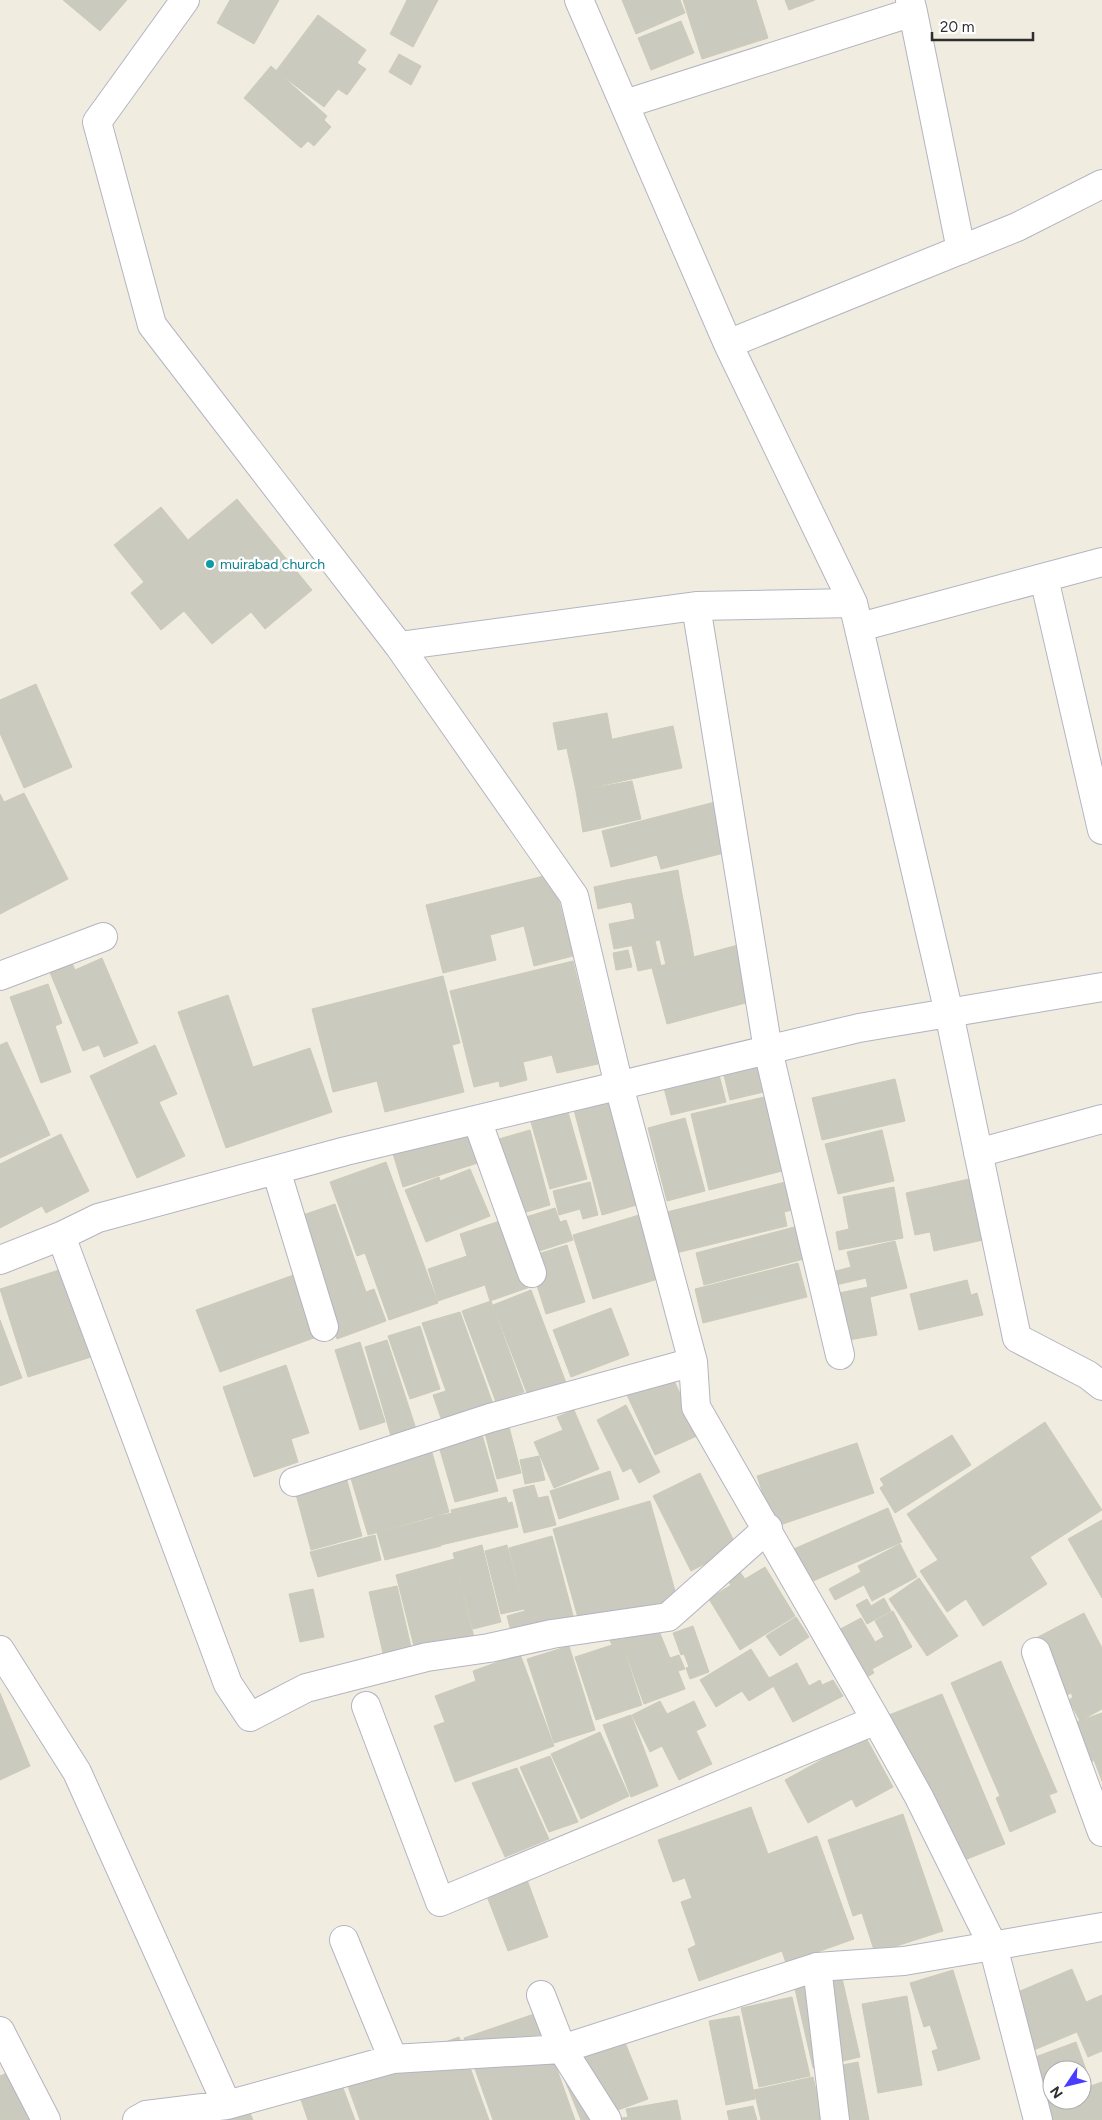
<svg xmlns="http://www.w3.org/2000/svg" width="1102" height="2120" font-family="Figtree,sans-serif">
	<style>
		.building { fill: #cbcabe; stroke: #cccab9 }
		.lines { fill: none; stroke-linecap: round; stroke-linejoin: round }
		.street-casing { stroke: #b4b4c2; stroke-width: 30 }
		.street { stroke: #fff; stroke-width: 28 }
		.culture-dot { fill: #0f9aa8; stroke: #fff; stroke-width: 2 }
		.labels { text-anchor: middle; dominant-baseline: central; stroke-width: 5; stroke-linejoin: round; paint-order: stroke }
		.culture-label { font-size: 14px; fill: #0d838f; stroke: #fff; text-anchor: start }
	</style>
	<rect width="100%" height="100%" fill="#f0ede0"/>
	<path class="building" d="M 63,0 L 127,0 L 100,31 Z
		M 230,0 L 279,0 L 254,44 L 217,23 Z
		M 407,0 L 438,0 L 413,47 L 390,34 Z
		M 622,0 L 680,0 L 685,13 L 636,34 Z
		M 683,0 L 756,0 L 768,38 L 702,59 Z
		M 785,0 L 815,0 L 789,10 Z
		M 318,15 L 366,50 L 357,63 L 366,69 L 347,95 L 338,89 L 324,107 L 276,71 Z
		M 681,21 L 694,53 L 651,70 L 638,38 Z
		M 399,54 L 421,66 L 411,85 L 389,72 Z
		M 271,66 L 327,116 L 324,120 L 331,127 L 314,146 L 308,141 L 301,148 L 244,98 Z
		M 237,499 L 312,590 L 265,629 L 251,612 L 212,644 L 184,611 L 161,630 L 131,593 L 144,582 L 114,545 L 161,507 L 188,540 Z
		M 36,684 L 72,767 L 24,788 L 0,733 L 0,700 Z
		M 607,713 L 612,740 L 558,750 L 553,723 Z
		M 673,726 L 682,768 L 576,791 L 567,749 Z
		M 632,781 L 641,819 L 583,832 L 576,791 Z
		M 24,793 L 68,879 L 0,914 L 0,794 L 4,802 Z
		M 715,802 L 728,852 L 661,869 L 657,855 L 611,867 L 602,831 Z
		M 678,870 L 682,894 L 632,904 L 630,902 L 626,880 Z
		M 552,874 L 573,956 L 534,966 L 524,926 L 490,935 L 496,960 L 443,973 L 426,905 Z
		M 626,880 L 630,902 L 598,909 L 594,887 Z
		M 682,894 L 690,934 L 614,949 L 609,924 L 635,919 L 632,904 Z
		M 690,934 L 694,958 L 666,965 L 660,940 Z
		M 655,941 L 661,966 L 638,971 L 632,946 Z
		M 738,945 L 753,1001 L 667,1024 L 652,968 Z
		M 628,950 L 632,967 L 616,970 L 613,953 Z
		M 68,954 L 75,970 L 102,958 L 138,1043 L 104,1057 L 99,1045 L 83,1051 L 46,963 Z
		M 573,961 L 598,1064 L 557,1073 L 552,1055 L 523,1062 L 527,1080 L 500,1087 L 499,1081 L 474,1087 L 450,991 Z
		M 443,976 L 460,1043 L 452,1045 L 464,1092 L 385,1112 L 377,1081 L 333,1092 L 312,1009 Z
		M 48,984 L 62,1023 L 55,1026 L 71,1072 L 41,1083 L 10,997 Z
		M 228,995 L 253,1067 L 310,1048 L 332,1112 L 226,1148 L 178,1012 Z
		M 7,1042 L 50,1135 L 0,1158 L 0,1045 Z
		M 155,1045 L 177,1094 L 159,1102 L 185,1156 L 137,1178 L 90,1076 Z
		M 764,1057 L 772,1090 L 730,1100 L 722,1067 Z
		M 717,1067 L 726,1102 L 671,1115 L 662,1080 Z
		M 895,1079 L 905,1121 L 822,1140 L 812,1098 Z
		M 764,1097 L 782,1171 L 709,1190 L 691,1114 Z
		M 612,1100 L 640,1204 L 602,1215 L 574,1110 Z
		M 568,1112 L 587,1179 L 550,1189 L 531,1122 Z
		M 685,1118 L 705,1191 L 667,1201 L 648,1128 Z
		M 472,1122 L 484,1161 L 403,1187 L 391,1147 Z
		M 530,1130 L 550,1205 L 513,1216 L 492,1141 Z
		M 882,1130 L 894,1181 L 838,1194 L 825,1144 Z
		M 61,1134 L 89,1191 L 46,1213 L 42,1206 L 0,1228 L 0,1164 Z
		M 386,1162 L 438,1303 L 389,1320 L 365,1253 L 357,1256 L 330,1182 Z
		M 470,1169 L 490,1216 L 426,1242 L 405,1190 L 439,1177 L 440,1181 Z
		M 978,1177 L 992,1238 L 934,1251 L 930,1232 L 915,1235 L 906,1193 Z
		M 793,1180 L 800,1208 L 784,1212 L 787,1226 L 676,1253 L 667,1212 Z
		M 590,1182 L 598,1215 L 583,1219 L 580,1209 L 559,1215 L 553,1191 Z
		M 894,1187 L 903,1238 L 839,1250 L 836,1232 L 849,1229 L 843,1197 Z
		M 335,1204 L 366,1292 L 374,1289 L 386,1321 L 337,1339 L 294,1218 Z
		M 555,1208 L 560,1222 L 566,1220 L 573,1240 L 527,1255 L 516,1220 Z
		M 639,1215 L 658,1279 L 593,1299 L 573,1235 Z
		M 509,1218 L 533,1286 L 490,1301 L 485,1285 L 438,1301 L 428,1269 L 467,1256 L 460,1234 Z
		M 798,1226 L 808,1258 L 704,1285 L 696,1253 Z
		M 895,1241 L 907,1288 L 870,1297 L 866,1278 L 836,1285 L 832,1272 L 851,1267 L 847,1252 Z
		M 567,1245 L 585,1302 L 546,1314 L 528,1257 Z
		M 798,1263 L 807,1297 L 703,1323 L 695,1289 Z
		M 62,1269 L 91,1357 L 28,1377 L 0,1289 Z
		M 299,1273 L 322,1335 L 220,1372 L 196,1310 Z
		M 967,1280 L 971,1295 L 977,1293 L 983,1315 L 919,1330 L 910,1294 Z
		M 868,1287 L 877,1335 L 849,1340 L 839,1293 Z
		M 531,1290 L 568,1388 L 546,1397 L 542,1388 L 527,1393 L 493,1305 Z
		M 491,1301 L 524,1392 L 496,1402 L 462,1311 Z
		M 611,1308 L 629,1355 L 571,1377 L 553,1330 Z
		M 460,1312 L 493,1404 L 443,1424 L 433,1395 L 446,1391 L 422,1323 Z
		M 0,1320 L 22,1378 L 0,1386 Z
		M 420,1326 L 440,1389 L 410,1399 L 388,1336 Z
		M 387,1340 L 416,1429 L 391,1436 L 365,1347 Z
		M 360,1342 L 385,1422 L 360,1430 L 335,1350 Z
		M 286,1365 L 309,1433 L 291,1439 L 298,1462 L 254,1477 L 223,1387 Z
		M 671,1374 L 699,1435 L 655,1455 L 627,1395 Z
		M 626,1405 L 660,1472 L 639,1483 L 631,1468 L 623,1472 L 597,1420 Z
		M 574,1410 L 599,1469 L 554,1488 L 534,1442 L 563,1430 L 557,1417 Z
		M 1045,1422 L 1102,1510 L 1030,1557 L 1047,1584 L 983,1626 L 966,1599 L 947,1612 L 920,1571 L 938,1560 L 907,1514 Z
		M 509,1427 L 521,1473 L 497,1479 L 485,1433 Z
		M 481,1431 L 498,1491 L 455,1502 L 438,1443 Z
		M 952,1435 L 971,1465 L 895,1513 L 880,1488 L 884,1485 L 880,1479 Z
		M 857,1443 L 874,1493 L 774,1527 L 757,1476 Z
		M 431,1449 L 449,1512 L 368,1535 L 349,1472 Z
		M 539,1456 L 545,1480 L 525,1484 L 520,1460 Z
		M 610,1471 L 619,1499 L 559,1519 L 550,1491 Z
		M 345,1473 L 362,1536 L 311,1550 L 294,1487 Z
		M 700,1473 L 737,1547 L 691,1571 L 653,1496 Z
		M 534,1485 L 538,1498 L 548,1496 L 556,1525 L 524,1533 L 513,1490 Z
		M 506,1497 L 508,1503 L 512,1502 L 518,1527 L 441,1545 L 433,1517 L 452,1513 L 451,1510 Z
		M 650,1501 L 677,1598 L 580,1625 L 553,1529 Z
		M 888,1508 L 902,1542 L 804,1585 L 789,1551 Z
		M 433,1518 L 441,1546 L 385,1560 L 377,1533 Z
		M 1102,1520 L 1102,1598 L 1068,1539 Z
		M 375,1535 L 381,1560 L 318,1577 L 310,1552 Z
		M 552,1536 L 574,1619 L 512,1635 L 507,1616 L 525,1611 L 509,1548 Z
		M 900,1544 L 917,1577 L 872,1601 L 864,1585 L 835,1600 L 829,1589 L 861,1572 L 858,1566 Z
		M 482,1545 L 501,1622 L 473,1629 L 453,1553 Z
		M 507,1545 L 524,1609 L 501,1614 L 485,1551 Z
		M 454,1559 L 475,1641 L 416,1654 L 396,1575 Z
		M 765,1567 L 795,1616 L 740,1650 L 709,1599 L 731,1585 L 727,1579 L 740,1572 L 745,1579 Z
		M 919,1578 L 958,1636 L 927,1656 L 889,1599 Z
		M 397,1586 L 411,1647 L 383,1653 L 369,1592 Z
		M 313,1589 L 324,1637 L 300,1642 L 289,1594 Z
		M 884,1598 L 891,1611 L 867,1624 L 856,1605 L 867,1599 L 871,1606 Z
		M 893,1611 L 912,1647 L 872,1669 L 874,1673 L 858,1682 L 831,1634 L 861,1618 L 875,1642 L 884,1637 L 875,1621 Z
		M 1084,1613 L 1102,1648 L 1102,1709 L 1080,1721 L 1069,1700 L 1073,1697 L 1071,1693 L 1067,1695 L 1036,1638 Z
		M 796,1617 L 809,1637 L 780,1656 L 766,1636 Z
		M 657,1626 L 670,1658 L 679,1655 L 685,1669 L 678,1671 L 685,1689 L 644,1704 L 621,1640 Z
		M 693,1626 L 709,1672 L 690,1679 L 686,1668 L 689,1667 L 684,1654 L 681,1655 L 673,1633 Z
		M 619,1635 L 642,1705 L 596,1720 L 575,1657 L 612,1645 L 609,1638 Z
		M 569,1646 L 595,1730 L 554,1743 L 527,1659 Z
		M 751,1649 L 774,1686 L 749,1701 L 742,1691 L 716,1707 L 700,1680 Z
		M 520,1654 L 554,1746 L 455,1782 L 434,1726 L 445,1722 L 435,1696 L 476,1681 L 473,1671 Z
		M 1001,1661 L 1057,1792 L 1049,1795 L 1056,1812 L 1010,1832 L 996,1798 L 1000,1796 L 951,1683 Z
		M 797,1663 L 809,1686 L 820,1680 L 822,1685 L 833,1680 L 843,1696 L 793,1722 L 769,1678 Z
		M 0,1693 L 13,1724 L 0,1729 Z
		M 942,1694 L 1005,1844 L 952,1865 L 889,1715 Z
		M 660,1701 L 667,1714 L 694,1701 L 706,1726 L 696,1731 L 712,1764 L 679,1780 L 662,1746 L 650,1752 L 632,1715 Z
		M 1102,1713 L 1102,1781 L 1094,1760 L 1091,1762 L 1076,1722 Z
		M 631,1715 L 658,1786 L 631,1797 L 603,1725 Z
		M 13,1724 L 30,1766 L 0,1780 L 0,1729 Z
		M 600,1732 L 629,1796 L 581,1819 L 551,1754 Z
		M 865,1736 L 893,1787 L 856,1807 L 852,1799 L 808,1823 L 785,1780 Z
		M 550,1756 L 578,1822 L 549,1832 L 520,1767 Z
		M 517,1768 L 549,1839 L 505,1857 L 472,1783 Z
		M 751,1807 L 768,1854 L 817,1836 L 854,1939 L 786,1963 L 782,1951 L 699,1981 L 688,1949 L 696,1945 L 681,1902 L 692,1898 L 685,1878 L 673,1882 L 658,1840 Z
		M 903,1814 L 943,1931 L 875,1953 L 862,1913 L 853,1916 L 828,1840 Z
		M 526,1877 L 548,1937 L 508,1951 L 485,1891 Z
		M 1072,1969 L 1086,2002 L 1102,1995 L 1102,2051 L 1088,2057 L 1077,2032 L 1029,2052 L 1006,1997 Z
		M 953,1970 L 980,2059 L 938,2071 L 932,2051 L 938,2049 L 930,2025 L 924,2027 L 910,1983 Z
		M 842,1978 L 860,2057 L 813,2068 L 795,1989 Z
		M 907,1996 L 922,2085 L 878,2093 L 862,2004 Z
		M 792,1997 L 810,2076 L 759,2087 L 741,2008 Z
		M 537,2013 L 575,2120 L 493,2120 L 464,2038 Z
		M 739,2016 L 755,2099 L 726,2105 L 709,2021 Z
		M 622,2035 L 648,2099 L 618,2110 L 620,2114 L 604,2120 L 581,2120 L 557,2061 Z
		M 459,2037 L 489,2120 L 360,2120 L 345,2078 Z
		M 1076,2042 L 1089,2078 L 1082,2081 L 1082,2070 L 1052,2070 L 1052,2092 L 1033,2099 L 1019,2063 Z
		M 858,2062 L 869,2120 L 826,2120 L 816,2070 Z
		M 9,2072 L 30,2120 L 0,2120 L 0,2076 Z
		M 813,2077 L 823,2120 L 761,2120 L 754,2090 Z
		M 340,2080 L 355,2120 L 308,2120 L 299,2094 Z
		M 1102,2082 L 1102,2120 L 1052,2120 L 1045,2101 L 1052,2099 L 1082,2100 L 1082,2089 Z
		M 677,2100 L 681,2120 L 611,2120 L 628,2117 L 626,2109 Z
		M 753,2106 L 757,2120 L 729,2120 L 727,2111 Z
		M 249,2111 L 253,2120 L 224,2120 Z"/>
	<g class="lines">
		<defs>
			<path id="street" d="M 185,0 L 97,122 L 152,325 L 399,646 L 574,896 L 619,1086 L 693,1362 L 696,1407 L 876,1720 L 440,1902 L 366,1706
				M 579,0 L 728,344 L 853,603 L 949,1013 L 1017,1338 L 1088,1375 L 1102,1386
				M 913,12 L 961,250
				M 625,104 L 913,12 L 910,0
				M 728,344 L 1017,227 L 1102,184
				M 1044,578 L 1102,830
				M 860,627 L 1102,562
				M 399,646 L 696,606
				M 0,976 L 103,937
				M 477,1120 L 532,1273
				M 978,1153 L 1102,1119
				M 276,1170 L 324,1327
				M 61,1236 L 228,1684 L 250,1717 L 306,1688 L 427,1657 L 489,1648 L 552,1634 L 668,1617 L 768,1528
				M 0,1260 L 61,1236 L 98,1218 L 346,1151 L 859,1028 L 1102,987
				M 840,1355 L 768,1050 L 696,606 L 853,603
				M 294,1482 L 490,1418 L 693,1362
				M 0,1650 L 77,1772 L 227,2105
				M 1036,1652 L 1102,1832
				M 876,1720 L 919,1797 L 993,1946 L 1038,2120
				M 344,1940 L 393,2059
				M 817,1967 L 835,2120
				M 541,1995 L 562,2049 L 817,1967 L 904,1961 L 1102,1927
				M 0,2031 L 46,2120
				M 137,2120 L 146,2115 L 227,2105 L 393,2059 L 562,2049 L 607,2120"/>
		</defs>
		<use href="#street" class="street-casing"/>
		<use href="#street" class="street"/>
	</g>
	<circle class="culture-dot" cx="210" cy="564" r="5"/>
	<g class="labels">
		<g class="culture-label">
			<text x="220" y="564">muirabad church</text>
		</g>
	</g>
	<g transform="translate(1067 2085) rotate(235)"><circle r="24" fill="#ffffff" stroke="#ababab"/>
	<path d="M0-4L9 19L0 12L-9 19Z" fill="#493eff"/>
	<text y="-8" font-size="14" font-weight="bold" text-anchor="middle" fill="#2e2e2e">N</text>
	</g>
	<path d="M932 32v8h101v-8" fill="none" stroke="#2e2e2e" stroke-width="2.5"/>
	<text x="940" y="32" font-size="15" fill="#2e2e2e" stroke="#ffffff" stroke-width="4" paint-order="stroke">20 m</text>
</svg>
